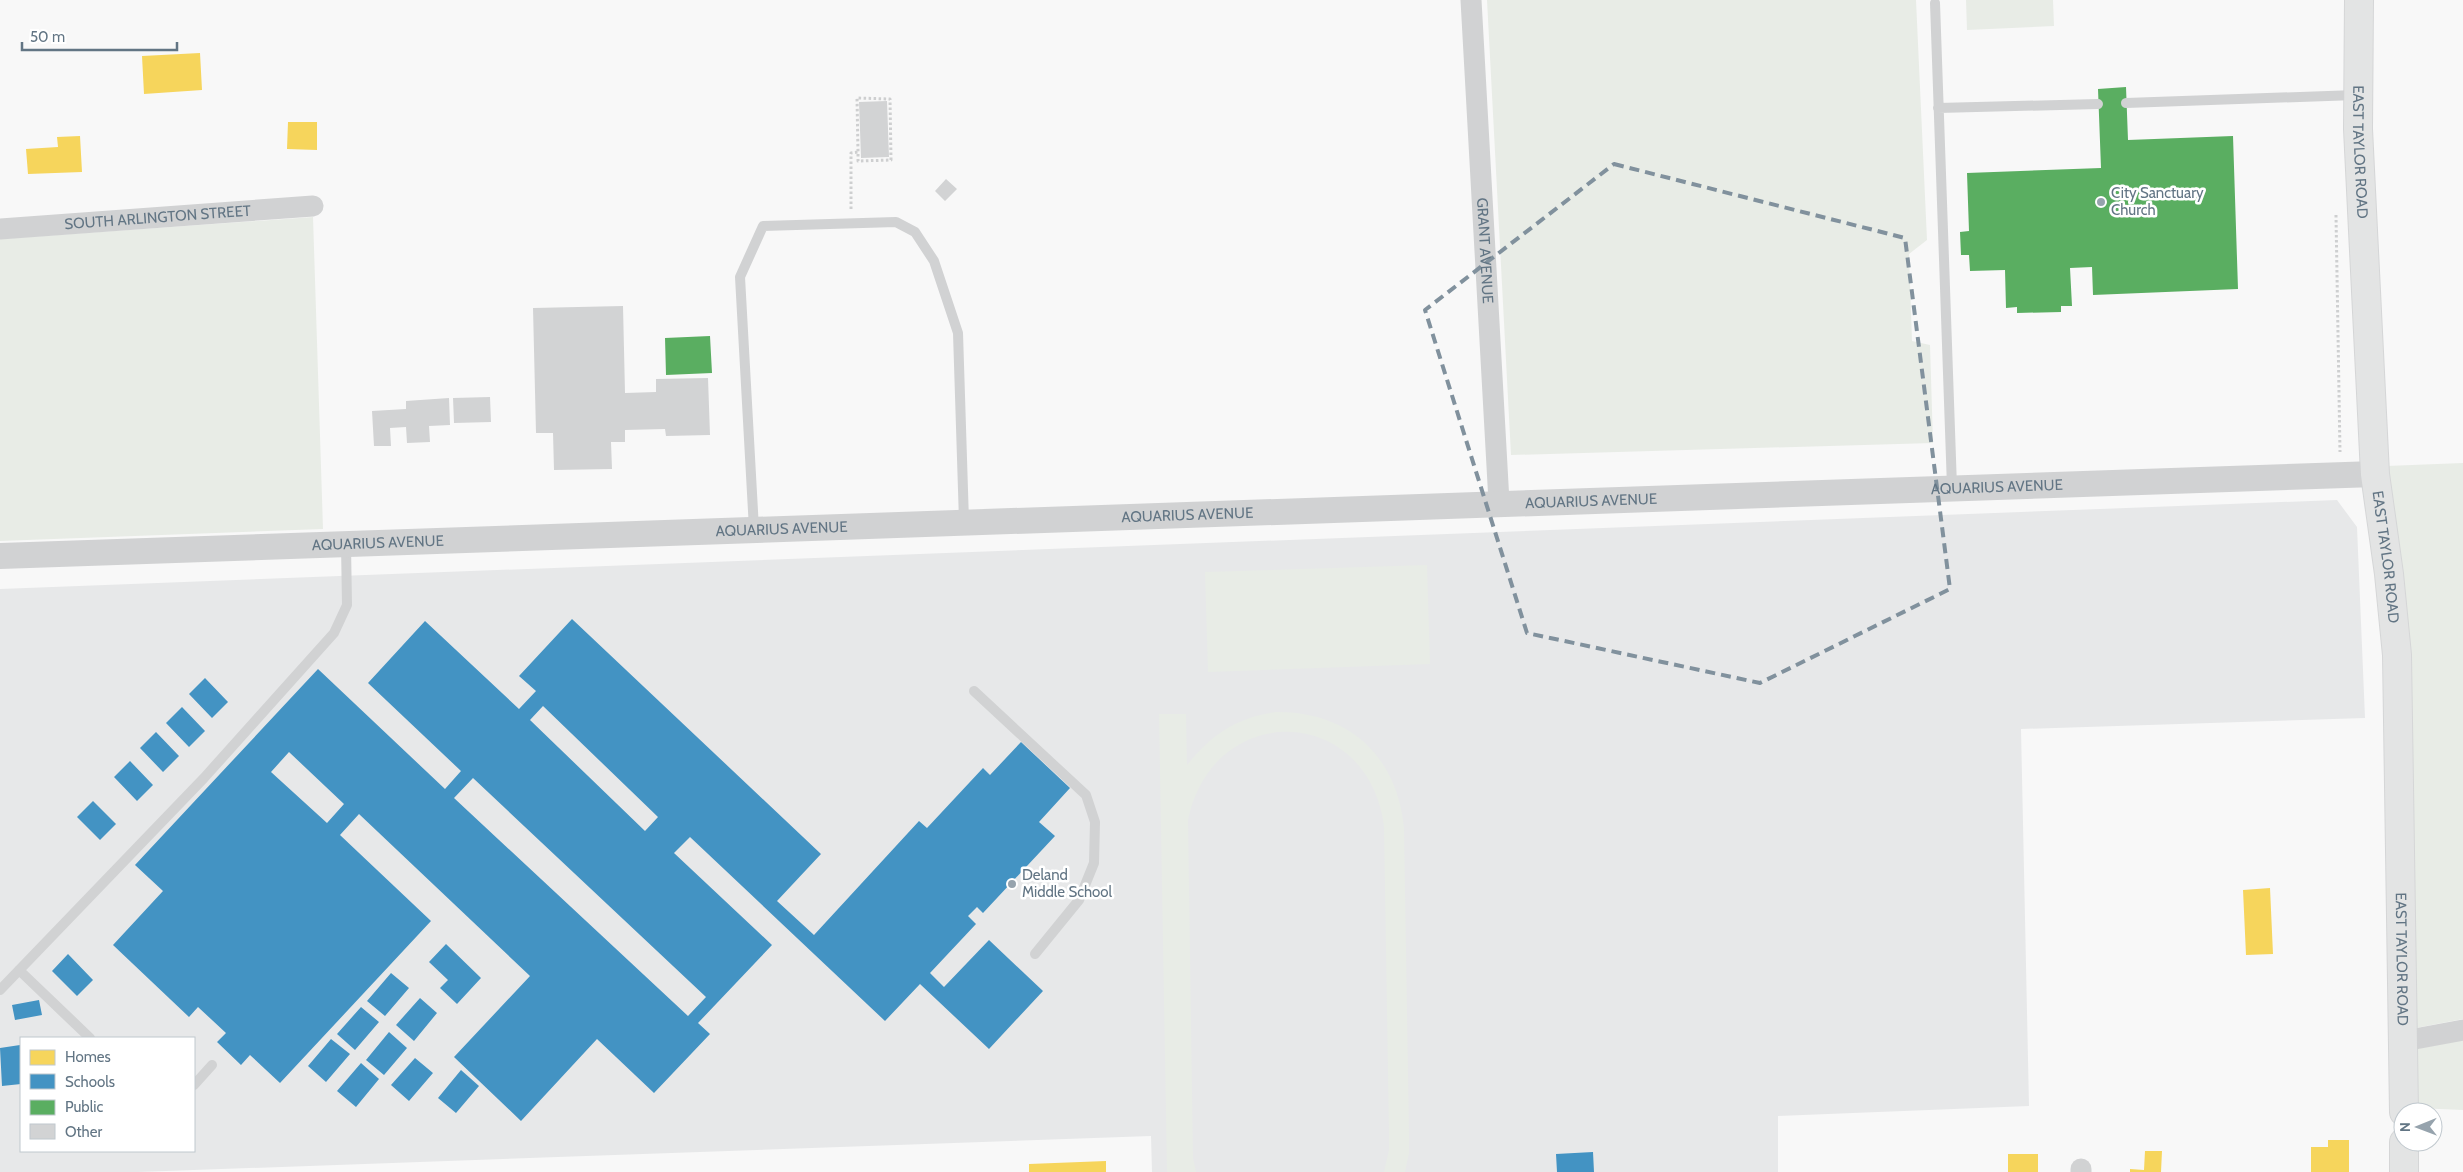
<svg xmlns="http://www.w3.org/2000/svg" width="2463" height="1172" font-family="Cabin,sans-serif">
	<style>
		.built { fill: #e7e8e9; fill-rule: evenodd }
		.green { fill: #e8ece6 }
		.homes { fill: #f6d55c }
		.schools { fill: #4393c3; fill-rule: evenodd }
		.public { fill: #5aae61 }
		.building { fill: #d2d3d4 }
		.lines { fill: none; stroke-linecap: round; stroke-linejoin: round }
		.secondary-casing { stroke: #d5d6d7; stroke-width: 30 }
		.path { stroke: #cecfd0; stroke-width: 3; stroke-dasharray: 2.5 2.5; stroke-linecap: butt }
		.service { stroke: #d1d2d3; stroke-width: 10 }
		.minor { stroke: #d1d2d3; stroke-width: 21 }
		.tertiary { stroke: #d1d2d3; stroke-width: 26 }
		.secondary { stroke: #e3e4e4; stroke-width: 28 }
		.marked { fill: none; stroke: #81919d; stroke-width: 4; stroke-dasharray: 10 6; stroke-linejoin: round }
		.poi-dot { fill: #96a3ad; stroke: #fff; stroke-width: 2 }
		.labels { text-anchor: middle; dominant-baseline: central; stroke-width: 5; stroke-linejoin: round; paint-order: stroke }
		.street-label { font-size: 15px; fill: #627584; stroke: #fff }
		.poi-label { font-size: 15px; fill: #627584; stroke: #fff; text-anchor: start }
	</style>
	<rect width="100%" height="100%" fill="#f8f8f8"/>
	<path class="built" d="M 2337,500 L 2357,527 L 2365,718 L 2021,729 L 2029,1106 L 1778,1116 L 1778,1172 L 1152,1172 L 1151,1136 L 138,1172 L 0,1172 L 0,589 ZM 21,1038 L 194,1038 L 194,1151 L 21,1151 Z"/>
	<path class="green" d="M 1487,0 L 1916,0 L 1927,240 L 1909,254 L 1912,341 L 1930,345 L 1933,443 L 1511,455 Z
		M 1966,0 L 2053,0 L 2054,26 L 1967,30 Z
		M 313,217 L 323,529 L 0,541 L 0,239 Z
		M 2463,463 L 2463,1019 L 2416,1028 L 2386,466 Z
		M 1427,565 L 1430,664 L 1208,672 L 1205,572 Z
		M 1275,712 C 1348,711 1397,755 1404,828 L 1409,1134 L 1409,1153 L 1405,1172 L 1384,1172 L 1389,1150 L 1389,1134 L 1384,826 C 1368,704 1213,699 1188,820 L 1193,1158 L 1196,1172 L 1167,1172 L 1159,714 L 1186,714 L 1187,765 C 1213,734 1234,719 1275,712 Z
		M 2463,1040 L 2463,1110 L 2416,1108 L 2416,1049 Z"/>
	<path class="homes" d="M 200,53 L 202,90 L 144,94 L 142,56 Z
		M 288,122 L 317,122 L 317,150 L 287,149 Z
		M 80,136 L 82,172 L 28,174 L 26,149 L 58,147 L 57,137 Z
		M 2270,888 L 2273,954 L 2246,955 L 2243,890 Z
		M 2328,1140 L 2349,1140 L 2349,1172 L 2311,1172 L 2311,1147 L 2328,1147 Z
		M 2145,1151 L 2162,1151 L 2161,1172 L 2130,1172 L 2130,1169 L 2144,1170 Z
		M 2008,1154 L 2038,1154 L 2038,1172 L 2008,1172 Z
		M 1106,1161 L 1106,1172 L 1029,1172 L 1029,1164 Z"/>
	<path class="schools" d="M 572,619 L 821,854 L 777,901 L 814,935 L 919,821 L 927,828 L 983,768 L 990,775 L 1021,742 L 1070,788 L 1039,822 L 1055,836 L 983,913 L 977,907 L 968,916 L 976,924 L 930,973 L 944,987 L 989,940 L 1043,991 L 989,1049 L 920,984 L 885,1021 L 690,837 L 674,853 L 772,945 L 698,1023 L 710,1034 L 654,1093 L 597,1039 L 521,1121 L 454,1057 L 530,976 L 359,814 L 340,835 L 431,921 L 280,1083 L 250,1055 L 241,1065 L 217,1042 L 226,1033 L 198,1007 L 189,1017 L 113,945 L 163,891 L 135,865 L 318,669 L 445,789 L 461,771 L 368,683 L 425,621 L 519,709 L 536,691 L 519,676 ZM 543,706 L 658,817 L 645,831 L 530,720 ZM 289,752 L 344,804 L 327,823 L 271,772 ZM 473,778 L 706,997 L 688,1016 L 454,798 Z
		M 205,678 L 228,702 L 212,718 L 189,694 Z
		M 182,707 L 205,731 L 189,747 L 166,723 Z
		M 156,732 L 179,756 L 163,772 L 140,748 Z
		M 130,761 L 153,785 L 137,801 L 114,777 Z
		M 93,801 L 116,824 L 100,840 L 77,817 Z
		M 446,944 L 481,978 L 457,1004 L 440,988 L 448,980 L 429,962 Z
		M 68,954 L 93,980 L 77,996 L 52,971 Z
		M 391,973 L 409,988 L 385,1016 L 367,1001 Z
		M 420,998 L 437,1013 L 414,1041 L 396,1025 Z
		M 39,1000 L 42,1015 L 15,1020 L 12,1005 Z
		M 361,1007 L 379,1022 L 355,1050 L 337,1034 Z
		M 389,1032 L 407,1048 L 384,1075 L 366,1060 Z
		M 331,1039 L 350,1054 L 326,1082 L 308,1066 Z
		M 20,1045 L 21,1084 L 2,1086 L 0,1048 Z
		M 415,1058 L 433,1073 L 409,1101 L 391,1085 Z
		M 361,1063 L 379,1079 L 356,1107 L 337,1091 Z
		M 461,1070 L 479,1086 L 456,1113 L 438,1098 Z
		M 1593,1152 L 1594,1172 L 1557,1172 L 1556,1154 Z"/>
	<path class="public" d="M 2126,87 L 2128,140 L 2233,136 L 2238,289 L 2093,295 L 2092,267 L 2070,268 L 2072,306 L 2061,306 L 2061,312 L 2017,313 L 2017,307 L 2006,308 L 2005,270 L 1970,271 L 1969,255 L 1961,255 L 1960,232 L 1969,231 L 1967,173 L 2101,168 L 2098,89 Z
		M 710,336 L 712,373 L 666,375 L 665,338 Z"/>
	<path class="building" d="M 887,101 L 889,157 L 861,158 L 859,102 Z
		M 946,179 L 957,189 L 945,201 L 935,191 Z
		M 623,306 L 625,393 L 656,392 L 656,379 L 708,378 L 710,435 L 666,436 L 665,429 L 625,430 L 625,442 L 611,442 L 612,469 L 554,470 L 553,433 L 536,433 L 533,308 Z
		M 490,397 L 491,422 L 454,423 L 453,398 Z
		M 449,398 L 450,425 L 429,426 L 430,442 L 407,443 L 406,427 L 390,428 L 391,446 L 374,446 L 372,411 L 406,409 L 406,401 Z"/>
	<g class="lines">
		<defs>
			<g id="secondary">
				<path id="s4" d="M 2359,0 L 2358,129 L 2375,474 L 2389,574 L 2397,655 L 2404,1112"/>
				<path d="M 2404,1142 L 2404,1172"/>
			</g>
		</defs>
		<use href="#secondary" class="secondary-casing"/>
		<path class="path" d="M 851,209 L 851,153 L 858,152 L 858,161 L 891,160 L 890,99 L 857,98 L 858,152
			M 2336,215 L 2340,452"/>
		<path class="service" d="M 1935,3 L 1952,487
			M 2126,103 L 2356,95
			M 1938,108 L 2098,104
			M 754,529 L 740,277 L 763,226 L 896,222 L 915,232 L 934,261 L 958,333 L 964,521
			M 974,691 L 1086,795 L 1095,822 L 1094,863 L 1079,900 L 1035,954
			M 19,970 L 90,1038
			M 0,990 L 204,778 L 334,633 L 347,605 L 346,545
			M 194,1085 L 212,1065"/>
		<g class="minor">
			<path id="s1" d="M 1471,0 L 1499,502"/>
			<path id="s2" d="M 0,229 L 313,206"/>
			<path d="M 2404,1041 L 2463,1030"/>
			<path d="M 2081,1169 L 2081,1172"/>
		</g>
		<path class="tertiary" id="s3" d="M 0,556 L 2375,474"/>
		<use href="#secondary" class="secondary"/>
	</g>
	<path class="marked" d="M 1614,164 L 1905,238 L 1950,589 L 1760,683 L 1527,633 L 1425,310 Z"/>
	<g class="poi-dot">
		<circle cx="2101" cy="202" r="5"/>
		<circle cx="1012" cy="884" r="5"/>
	</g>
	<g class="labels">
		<g class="street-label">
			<text stroke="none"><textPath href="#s4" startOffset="152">EAST TAYLOR ROAD</textPath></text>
			<text stroke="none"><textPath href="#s2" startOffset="158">SOUTH ARLINGTON STREET</textPath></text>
			<text stroke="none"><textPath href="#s1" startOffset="251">GRANT AVENUE</textPath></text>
			<text stroke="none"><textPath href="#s3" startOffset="1998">AQUARIUS AVENUE</textPath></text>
			<text stroke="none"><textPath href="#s3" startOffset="1592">AQUARIUS AVENUE</textPath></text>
			<text stroke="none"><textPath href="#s3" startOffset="1188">AQUARIUS AVENUE</textPath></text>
			<text stroke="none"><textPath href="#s3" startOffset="782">AQUARIUS AVENUE</textPath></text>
			<text stroke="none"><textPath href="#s3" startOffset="378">AQUARIUS AVENUE</textPath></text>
			<text stroke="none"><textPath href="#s4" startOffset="558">EAST TAYLOR ROAD</textPath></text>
			<text stroke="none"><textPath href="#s4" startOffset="961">EAST TAYLOR ROAD</textPath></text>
		</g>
		<g class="poi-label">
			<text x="2111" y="193">City Sanctuary<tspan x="2111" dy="17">Church</tspan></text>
			<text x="1022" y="875">Deland<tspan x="1022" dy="17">Middle School</tspan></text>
		</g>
	</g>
	<rect x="20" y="1037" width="175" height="115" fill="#ffffff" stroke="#c0c8ce"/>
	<rect x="30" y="1050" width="25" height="15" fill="#f6d55c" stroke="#c0c8ce"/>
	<text x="65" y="1062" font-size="15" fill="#627584">Homes</text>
	<rect x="30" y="1074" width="25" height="15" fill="#4393c3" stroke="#c0c8ce"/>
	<text x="65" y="1087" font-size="15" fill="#627584">Schools</text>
	<rect x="30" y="1100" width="25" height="15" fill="#5aae61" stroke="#c0c8ce"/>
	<text x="65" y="1112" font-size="15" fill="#627584">Public</text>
	<rect x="30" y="1124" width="25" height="15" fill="#d2d3d4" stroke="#c0c8ce"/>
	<text x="65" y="1137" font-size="15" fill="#627584">Other</text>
	<g transform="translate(2418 1127) rotate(269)"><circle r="24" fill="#ffffff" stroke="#c0c8ce"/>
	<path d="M0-4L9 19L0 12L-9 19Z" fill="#96a3ad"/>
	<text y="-8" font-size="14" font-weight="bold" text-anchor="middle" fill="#627584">N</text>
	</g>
	<path d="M22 42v8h155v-8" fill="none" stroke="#627584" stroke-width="2.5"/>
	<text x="30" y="42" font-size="15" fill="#627584" stroke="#ffffff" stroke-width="4" paint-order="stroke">50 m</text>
</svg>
